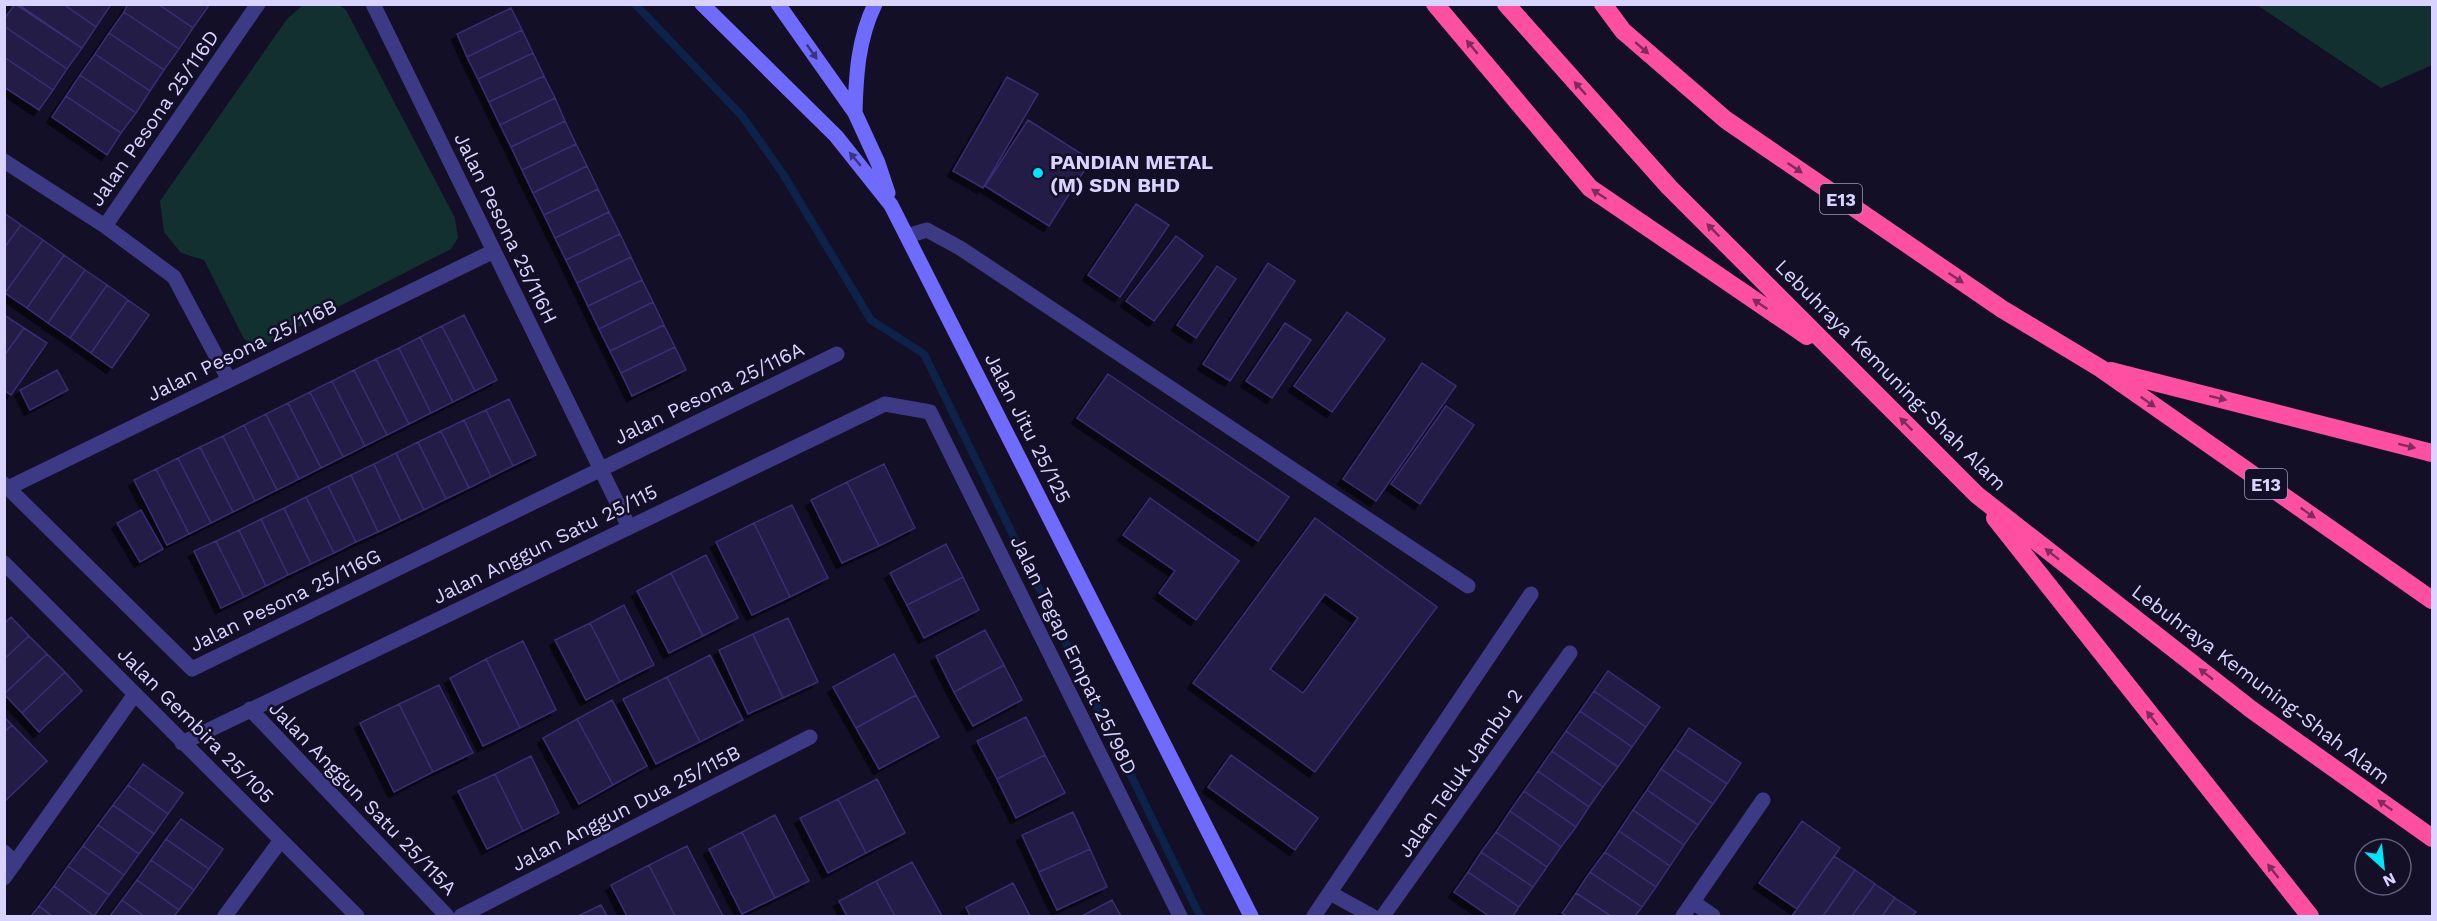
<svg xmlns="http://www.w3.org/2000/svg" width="2437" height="921" font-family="'Work Sans',sans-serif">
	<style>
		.green { fill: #12302f }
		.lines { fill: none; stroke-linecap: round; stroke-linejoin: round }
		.stream { stroke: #0c2248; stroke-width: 8 }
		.building { fill: #241b47; stroke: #3b2d73; stroke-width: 1.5; fill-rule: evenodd; filter: url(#shadow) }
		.street { stroke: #3d3a85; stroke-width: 15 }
		.secondary { stroke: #6f6bff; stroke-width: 15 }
		.highway { stroke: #ff4fa3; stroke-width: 18 }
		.oneway { fill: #7d2c5e }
		.oneway2 { fill: #38347d }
		.poi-dot { fill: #00e5ff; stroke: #130f26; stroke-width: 2 }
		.labels { text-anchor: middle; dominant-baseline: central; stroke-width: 5; stroke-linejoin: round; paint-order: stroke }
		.shield { fill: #130f26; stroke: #9e99be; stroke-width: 1.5 }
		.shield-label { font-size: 18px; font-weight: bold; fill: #d9d4ff }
		.street-label { font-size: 20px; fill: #d9d4ff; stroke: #130f26 }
		.poi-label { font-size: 20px; font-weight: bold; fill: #d9d4ff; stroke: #130f26; text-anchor: start }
	</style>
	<defs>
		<filter id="shadow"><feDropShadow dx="-5.5" dy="5.5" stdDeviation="0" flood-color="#0009"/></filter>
	</defs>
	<rect width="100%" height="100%" fill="#130f26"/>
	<path class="green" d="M 303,5 L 339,5 L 346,10 L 455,218 L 458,238 L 451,249 L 266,344 L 255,346 L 244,339 L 204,260 L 181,253 L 164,232 L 160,201 L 287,19 Z
		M 2257,5 L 2432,5 L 2432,65 L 2381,88 Z"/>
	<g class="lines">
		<path class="stream" d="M 635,4 L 742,116 L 783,174 L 871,320 L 924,354 L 1200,916"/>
	</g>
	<path class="building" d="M 15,4 L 82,48 L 67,69 L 4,26 L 4,19 Z
		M 18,4 L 63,4 L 96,27 L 82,48 Z
		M 63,4 L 108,4 L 110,6 L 96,27 Z
		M 128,4 L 158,4 L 193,28 L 179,49 L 124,12 Z
		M 158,4 L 204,4 L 208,7 L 193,28 Z
		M 511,8 L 522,30 L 467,57 L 457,34 Z
		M 124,12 L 179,49 L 164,70 L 109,33 Z
		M 4,26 L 67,69 L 53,90 L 4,57 Z
		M 522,30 L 533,53 L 478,79 L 467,57 Z
		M 109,33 L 164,70 L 150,91 L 95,54 Z
		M 533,53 L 544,76 L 489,102 L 478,79 Z
		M 95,54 L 150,91 L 136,113 L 80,75 Z
		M 4,57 L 53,90 L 39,110 L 4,87 Z
		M 80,75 L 136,113 L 121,133 L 66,96 Z
		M 544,76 L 555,98 L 500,125 L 489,102 Z
		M 1007,77 L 1038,94 L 983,188 L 953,171 Z
		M 66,96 L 121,133 L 107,155 L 52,117 Z
		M 555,98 L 565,121 L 511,147 L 500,125 Z
		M 1028,120 L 1091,160 L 1049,226 L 985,186 Z
		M 565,121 L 576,144 L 522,170 L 511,147 Z
		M 576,144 L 587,166 L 533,193 L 522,170 Z
		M 587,166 L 598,189 L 544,215 L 533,193 Z
		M 598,189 L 609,212 L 555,238 L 544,215 Z
		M 1136,204 L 1169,225 L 1120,297 L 1088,275 Z
		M 609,212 L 620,234 L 566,260 L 555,238 Z
		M 4,213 L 21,225 L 4,248 Z
		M 21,225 L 43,240 L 5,293 L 4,248 Z
		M 620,234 L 631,257 L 577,283 L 566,260 Z
		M 1176,236 L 1203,256 L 1154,321 L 1126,301 Z
		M 43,240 L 64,255 L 27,308 L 5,293 Z
		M 64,255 L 85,270 L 48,323 L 27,308 Z
		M 631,257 L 642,280 L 588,306 L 577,283 Z
		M 1268,263 L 1295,281 L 1230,381 L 1203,364 Z
		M 1217,266 L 1236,279 L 1196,338 L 1177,325 Z
		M 85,270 L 107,285 L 70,338 L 48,323 Z
		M 642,280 L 653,302 L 599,329 L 588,306 Z
		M 107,285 L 128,300 L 91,353 L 70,338 Z
		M 128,300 L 149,315 L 112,368 L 91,353 Z
		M 653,302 L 664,325 L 610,351 L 599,329 Z
		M 1347,312 L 1385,339 L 1332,412 L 1294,386 Z
		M 4,315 L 24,328 L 4,356 Z
		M 464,315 L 497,380 L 475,391 L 442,326 Z
		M 1285,323 L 1311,340 L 1272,398 L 1246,381 Z
		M 664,325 L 675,347 L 621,373 L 610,351 Z
		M 442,326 L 475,391 L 453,402 L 420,337 Z
		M 24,328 L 47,343 L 11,395 L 4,390 L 4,356 Z
		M 420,337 L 453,402 L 431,413 L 399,348 Z
		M 675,347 L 686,370 L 632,396 L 621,373 Z
		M 399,348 L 431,413 L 409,424 L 376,359 Z
		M 376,359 L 409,424 L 387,435 L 354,370 Z
		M 1422,363 L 1456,386 L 1376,501 L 1343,479 Z
		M 57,370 L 68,390 L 30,410 L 20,390 Z
		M 354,370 L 387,435 L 365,446 L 332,381 Z
		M 1108,374 L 1289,497 L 1258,541 L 1077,418 Z
		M 332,381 L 365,446 L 343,457 L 310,392 Z
		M 310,392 L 343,457 L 321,468 L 288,403 Z
		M 509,399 L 536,455 L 513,466 L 486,410 Z
		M 288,403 L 321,468 L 299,479 L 266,414 Z
		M 1446,406 L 1474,425 L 1420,504 L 1391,484 Z
		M 486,410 L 513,466 L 491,477 L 464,420 Z
		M 266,414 L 299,479 L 277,490 L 244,425 Z
		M 464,420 L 491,477 L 469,488 L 441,431 Z
		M 244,425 L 277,490 L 255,501 L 223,436 Z
		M 441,431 L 469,488 L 446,499 L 418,442 Z
		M 223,436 L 255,501 L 233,512 L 200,447 Z
		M 418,442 L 446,499 L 424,510 L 396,453 Z
		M 200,447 L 233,512 L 211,523 L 178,458 Z
		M 396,453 L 424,510 L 401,521 L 374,464 Z
		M 178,458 L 211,523 L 189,534 L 156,469 Z
		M 374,464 L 401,521 L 378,532 L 351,475 Z
		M 884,464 L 915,528 L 879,546 L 847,482 Z
		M 156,469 L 189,534 L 167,545 L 134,480 Z
		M 351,475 L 378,532 L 356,542 L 328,486 Z
		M 847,482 L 879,546 L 842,563 L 811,500 Z
		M 328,486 L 356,542 L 334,553 L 306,497 Z
		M 306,497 L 334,553 L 311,564 L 284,508 Z
		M 1150,498 L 1239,561 L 1196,620 L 1159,593 L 1175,571 L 1123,535 Z
		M 792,505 L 828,578 L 790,597 L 754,523 Z
		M 284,508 L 311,564 L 288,575 L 261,519 Z
		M 141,510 L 163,549 L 140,562 L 117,523 Z
		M 1315,518 L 1437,607 L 1315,772 L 1193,683 ZM 1325,594 L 1358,618 L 1303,693 L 1270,669 Z
		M 261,519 L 288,575 L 266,586 L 239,530 Z
		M 754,523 L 790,597 L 752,615 L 716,542 Z
		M 239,530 L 266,586 L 244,597 L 216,541 Z
		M 216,541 L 244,597 L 221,608 L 194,551 Z
		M 946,544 L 963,577 L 907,605 L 890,573 Z
		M 706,555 L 738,618 L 703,636 L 671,573 Z
		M 671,573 L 703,636 L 669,653 L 637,591 Z
		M 963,577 L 979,610 L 924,638 L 907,605 Z
		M 624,605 L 654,665 L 620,682 L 590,623 Z
		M 11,617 L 29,636 L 4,659 L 4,624 Z
		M 788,618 L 818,682 L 783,698 L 753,634 Z
		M 590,623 L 620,682 L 586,700 L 555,640 Z
		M 985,630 L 1004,665 L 954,692 L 936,656 Z
		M 753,634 L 783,698 L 748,714 L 719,650 Z
		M 29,636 L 47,654 L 4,694 L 4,659 Z
		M 523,641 L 556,710 L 520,728 L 486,659 Z
		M 47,654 L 65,672 L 22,713 L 4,694 Z
		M 894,654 L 916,695 L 856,728 L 833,687 Z
		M 710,655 L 743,720 L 700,742 L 667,677 Z
		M 486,659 L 520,728 L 483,746 L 450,678 Z
		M 1004,665 L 1022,700 L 973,726 L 954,692 Z
		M 1608,671 L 1660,707 L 1646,727 L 1594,691 Z
		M 65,672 L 82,691 L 39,732 L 22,713 Z
		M 667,677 L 700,742 L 656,764 L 623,699 Z
		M 439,685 L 473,753 L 433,772 L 399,704 Z
		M 1594,691 L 1646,727 L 1632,747 L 1580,711 Z
		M 916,695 L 939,737 L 879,769 L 856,728 Z
		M 612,700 L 647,766 L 613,785 L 577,719 Z
		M 399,704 L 433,772 L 394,792 L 360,723 Z
		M 1580,711 L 1632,747 L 1618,767 L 1566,731 Z
		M 4,717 L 12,725 L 4,732 Z
		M 1026,717 L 1045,755 L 997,779 L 977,741 Z
		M 577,719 L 613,785 L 579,804 L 543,738 Z
		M 12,725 L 47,761 L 4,802 L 4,732 Z
		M 1689,728 L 1741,763 L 1727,784 L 1675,749 Z
		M 1566,731 L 1618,767 L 1603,787 L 1552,751 Z
		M 1675,749 L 1727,784 L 1713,804 L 1661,769 Z
		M 1552,751 L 1603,787 L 1589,807 L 1538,771 Z
		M 1045,755 L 1065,793 L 1016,818 L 997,779 Z
		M 1231,755 L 1318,818 L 1295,850 L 1208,787 Z
		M 531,756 L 559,813 L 523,831 L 495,774 Z
		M 143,764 L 183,793 L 168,814 L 128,785 Z
		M 1661,769 L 1713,804 L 1698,825 L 1647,790 Z
		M 1538,771 L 1589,807 L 1576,827 L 1524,791 Z
		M 495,774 L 523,831 L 487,849 L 458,791 Z
		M 877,779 L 905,833 L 866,853 L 838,799 Z
		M 128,785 L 168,814 L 154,834 L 113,805 Z
		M 1647,790 L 1698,825 L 1684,845 L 1633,810 Z
		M 1524,791 L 1576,827 L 1561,847 L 1510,811 Z
		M 838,799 L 866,853 L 828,873 L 800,818 Z
		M 113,805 L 154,834 L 139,854 L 98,825 Z
		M 1633,810 L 1684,845 L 1670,866 L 1619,831 Z
		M 1510,811 L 1561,847 L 1547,867 L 1496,832 Z
		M 1073,812 L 1090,849 L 1039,872 L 1022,835 Z
		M 775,815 L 809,881 L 775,898 L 742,832 Z
		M 181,819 L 223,849 L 209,869 L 166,839 Z
		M 1802,821 L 1840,848 L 1797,909 L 1759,883 Z
		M 98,825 L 139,854 L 124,875 L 83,846 Z
		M 1619,831 L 1670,866 L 1656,887 L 1605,852 Z
		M 742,832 L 775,898 L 742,914 L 709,849 Z
		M 1496,832 L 1547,867 L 1533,887 L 1481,852 Z
		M 166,839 L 209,869 L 194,890 L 151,860 Z
		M 83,846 L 124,875 L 109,895 L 68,866 Z
		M 687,846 L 723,916 L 675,916 L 649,865 Z
		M 1090,849 L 1107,887 L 1057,910 L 1039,872 Z
		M 1481,852 L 1533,887 L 1519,907 L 1468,872 Z
		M 1605,852 L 1656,887 L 1642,907 L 1590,872 Z
		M 1834,856 L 1855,870 L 1823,916 L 1792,916 Z
		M 151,860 L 194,890 L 179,910 L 137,880 Z
		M 912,862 L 942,916 L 895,916 L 876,881 Z
		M 649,865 L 675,916 L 627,916 L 611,885 Z
		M 68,866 L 109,895 L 94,916 L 54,886 Z
		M 1855,870 L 1875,884 L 1852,916 L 1823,916 Z
		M 1468,872 L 1519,907 L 1513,916 L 1489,916 L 1454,892 Z
		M 1590,872 L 1642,907 L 1635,916 L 1611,916 L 1576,893 Z
		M 137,880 L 179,910 L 174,916 L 144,916 L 122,900 Z
		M 876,881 L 895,916 L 847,916 L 839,901 Z
		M 1013,883 L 1030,916 L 970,916 L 966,907 Z
		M 1875,884 L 1895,898 L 1882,916 L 1852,916 Z
		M 54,886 L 94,916 L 52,916 L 39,906 Z
		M 1576,893 L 1611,916 L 1567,916 L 1562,913 Z
		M 1895,898 L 1916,912 L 1912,916 L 1882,916 Z
		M 122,900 L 144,916 L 110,916 Z
		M 1112,900 L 1121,916 L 1082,916 Z
		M 601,905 L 607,916 L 578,916 Z
		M 39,906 L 52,916 L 31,916 Z"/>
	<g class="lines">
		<path class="street" d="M 373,4 L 629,527
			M 4,161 L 105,226 L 174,277 L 229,380
			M 105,226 L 258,4
			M 907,236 L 927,230 L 960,248 L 1468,586
			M 4,484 L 192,669 L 837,354
			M 8,488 L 494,251
			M 4,563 L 357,916
			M 250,709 L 447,916
			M 182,743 L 885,404 L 930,412 L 1180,916
			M 4,852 L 15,863
			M 4,878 L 135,694
			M 1330,893 L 1372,916
			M 1693,902 L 1713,916
			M 225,916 L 281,840
			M 461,916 L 810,737
			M 1314,916 L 1531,594
			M 1383,916 L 1570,653
			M 1683,916 L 1763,800"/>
		<path class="secondary" d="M 702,4 L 836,136 L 891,205 L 1251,916
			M 778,4 L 855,113 L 878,163 L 888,193
			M 855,113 C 856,75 858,39 875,4"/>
		<path class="highway" d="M 1435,4 L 1590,188 L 1807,336
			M 1506,4 L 1669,187 L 1977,495 L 2252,710 L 2432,838
			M 1603,4 L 1623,31 L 1726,120 L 2002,309 L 2100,368 L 2432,600
			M 2111,371 L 2432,453
			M 1995,518 L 2310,916"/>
	</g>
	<defs><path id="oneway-solid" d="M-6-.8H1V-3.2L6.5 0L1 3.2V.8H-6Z" transform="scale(1.5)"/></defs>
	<g class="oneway">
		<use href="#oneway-solid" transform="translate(1472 47) rotate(-130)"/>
		<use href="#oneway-solid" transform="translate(1642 48) rotate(41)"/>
		<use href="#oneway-solid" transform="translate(1580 88) rotate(-132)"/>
		<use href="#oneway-solid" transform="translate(1795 168) rotate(34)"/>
		<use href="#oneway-solid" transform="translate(1599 194) rotate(-146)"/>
		<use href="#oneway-solid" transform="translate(1713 230) rotate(-135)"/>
		<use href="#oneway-solid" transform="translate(1956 278) rotate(34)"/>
		<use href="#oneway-solid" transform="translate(1760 304) rotate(-146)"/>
		<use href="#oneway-solid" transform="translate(2218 398) rotate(14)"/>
		<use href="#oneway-solid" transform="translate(2148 402) rotate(35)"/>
		<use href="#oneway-solid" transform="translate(1906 424) rotate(-135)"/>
		<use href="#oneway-solid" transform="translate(2407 446) rotate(14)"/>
		<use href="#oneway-solid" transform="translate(2308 513) rotate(35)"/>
		<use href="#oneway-solid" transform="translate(2052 554) rotate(-142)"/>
		<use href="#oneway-solid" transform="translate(2206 674) rotate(-142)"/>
		<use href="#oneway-solid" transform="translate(2152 718) rotate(-128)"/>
		<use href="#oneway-solid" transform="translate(2385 805) rotate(-145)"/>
		<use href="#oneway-solid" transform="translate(2273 871) rotate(-128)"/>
	</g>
	<g class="oneway2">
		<use href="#oneway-solid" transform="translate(812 52) rotate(55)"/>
		<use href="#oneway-solid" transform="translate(855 159) rotate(-130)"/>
	</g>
	<circle class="poi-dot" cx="1038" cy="173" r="6"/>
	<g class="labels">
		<g class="shield">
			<rect x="1820" y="184" width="42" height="30" rx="4.5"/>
			<rect x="2245" y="469" width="42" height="30" rx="4.5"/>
		</g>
		<g class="shield-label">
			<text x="1841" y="199">E13</text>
			<text x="2266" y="484">E13</text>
		</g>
		<g class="street-label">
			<text transform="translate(154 118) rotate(-55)">Jalan Pesona 25/116D</text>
			<text transform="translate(506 228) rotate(64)">Jalan Pesona 25/116H</text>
			<text transform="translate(242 350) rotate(-26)">Jalan Pesona 25/116B</text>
			<text transform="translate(1891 375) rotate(45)">Lebuhraya Kemuning-Shah Alam</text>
			<text transform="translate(709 393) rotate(-26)">Jalan Pesona 25/116A</text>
			<text transform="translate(1028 428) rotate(63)">Jalan Jitu 25/125</text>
			<text transform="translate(545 544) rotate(-26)">Jalan Anggun Satu 25/115</text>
			<text transform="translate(285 600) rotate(-26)">Jalan Pesona 25/116G</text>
			<text transform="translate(1074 655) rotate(64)">Jalan Tegap Empat 25/98D</text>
			<text transform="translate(2261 684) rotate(37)">Lebuhraya Kemuning-Shah Alam</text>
			<text transform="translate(196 725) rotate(45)">Jalan Gembira 25/105</text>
			<text transform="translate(1460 773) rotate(-55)">Jalan Teluk Jambu 2</text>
			<text transform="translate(363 798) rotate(46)">Jalan Anggun Satu 25/115A</text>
			<text transform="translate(626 808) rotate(-27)">Jalan Anggun Dua 25/115B</text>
		</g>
		<g class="poi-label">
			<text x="1050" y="162">PANDIAN METAL<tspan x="1050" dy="23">(M) SDN BHD</tspan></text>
		</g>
	</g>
	<rect width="2437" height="921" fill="none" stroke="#d9d4ff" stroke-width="12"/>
	<g transform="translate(2383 867) rotate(153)"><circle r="28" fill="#130f26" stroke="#625e7d" stroke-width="1.5"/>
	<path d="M0-4.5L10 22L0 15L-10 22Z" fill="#00e5ff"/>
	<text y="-9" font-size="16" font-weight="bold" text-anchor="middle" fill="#d9d4ff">N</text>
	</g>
</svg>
